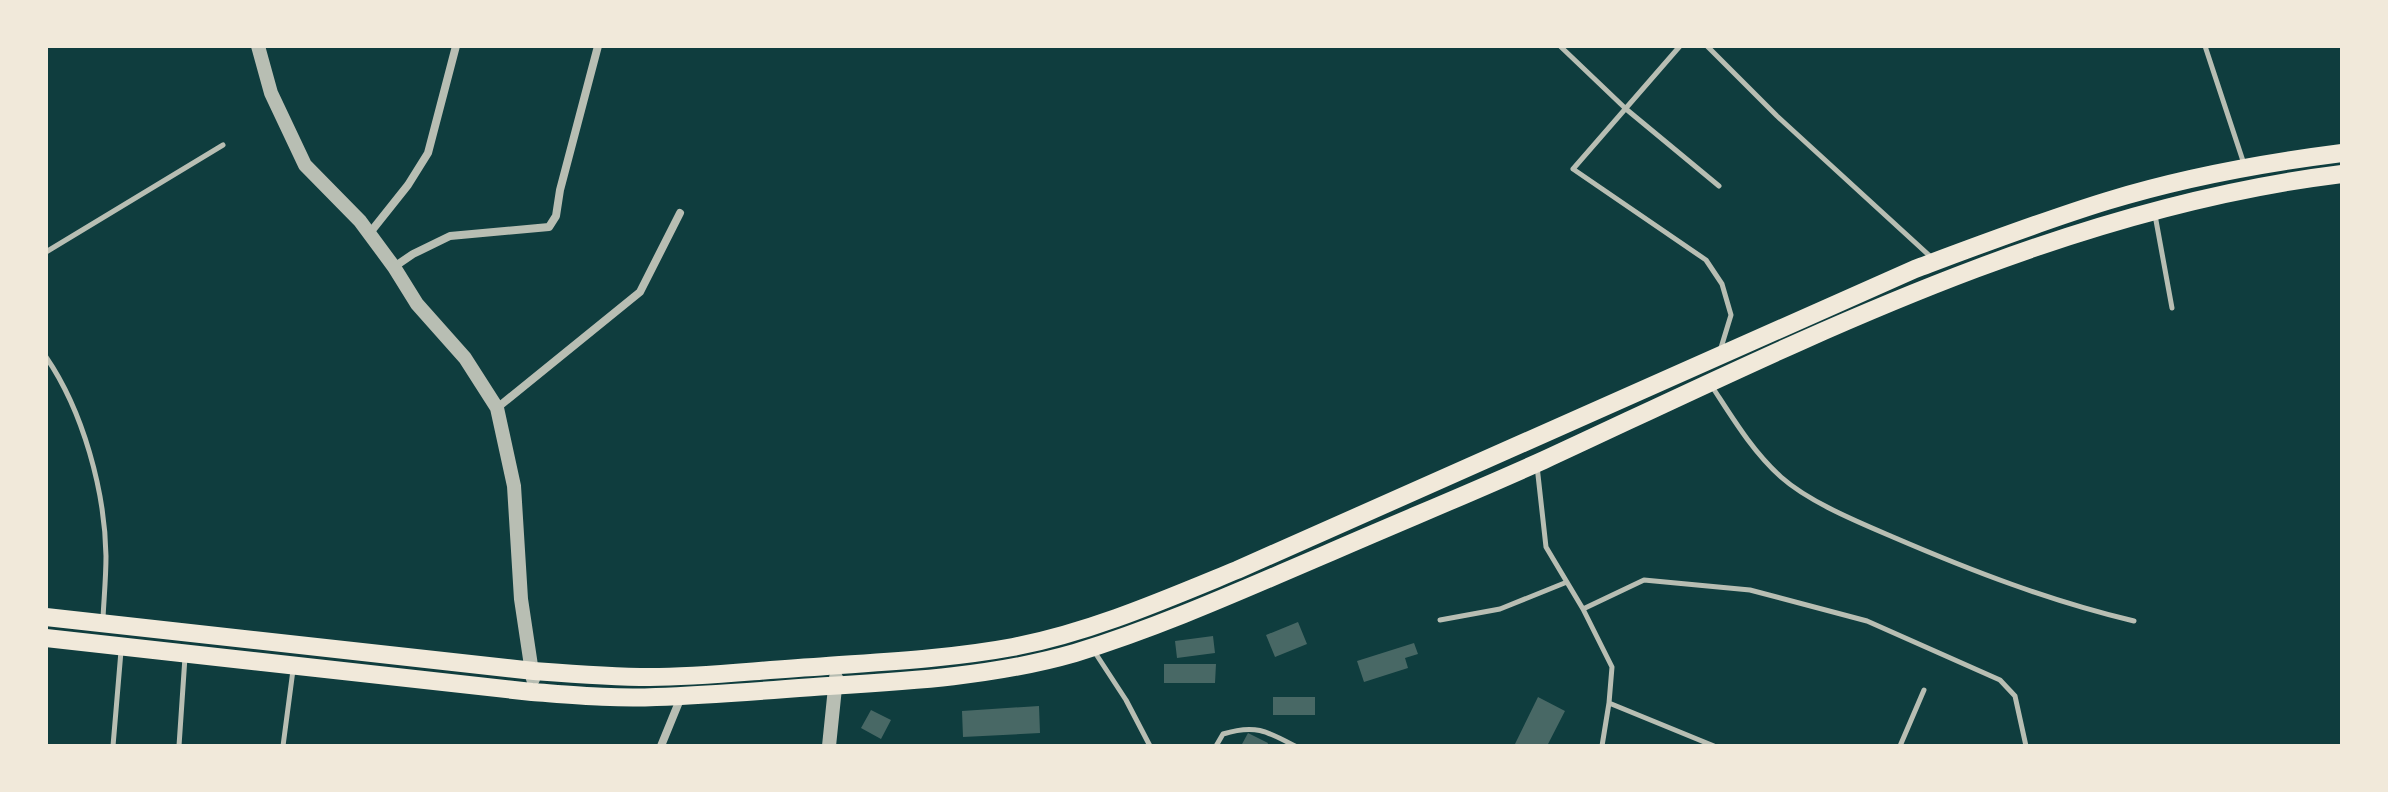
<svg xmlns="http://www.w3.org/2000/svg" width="2388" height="792" font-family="'Titillium Web',sans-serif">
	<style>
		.building { fill: #486865 }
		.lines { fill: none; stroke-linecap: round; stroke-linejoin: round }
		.service { stroke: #b8beb3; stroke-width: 5 }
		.minor { stroke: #b8beb3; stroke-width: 8 }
		.tertiary { stroke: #b8beb3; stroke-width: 14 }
		.trunk { stroke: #f1e9da; stroke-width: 18 }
	</style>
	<rect width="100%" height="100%" fill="#0f3d3e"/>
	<path class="building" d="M 1298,622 L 1307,644 L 1275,657 L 1266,635 Z
		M 1213,636 L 1215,653 L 1177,658 L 1175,641 Z
		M 1414,643 L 1418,654 L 1405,658 L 1408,668 L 1364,682 L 1357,661 Z
		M 1164,664 L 1216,664 L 1215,683 L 1164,683 Z
		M 1273,697 L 1315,697 L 1315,715 L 1273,715 Z
		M 1538,697 L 1565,711 L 1547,746 L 1514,746 Z
		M 1039,706 L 1040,733 L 963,737 L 962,711 Z
		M 871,710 L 891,720 L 881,739 L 861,728 Z
		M 1248,733 L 1268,743 L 1267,746 L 1241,746 Z"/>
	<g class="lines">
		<path class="service" d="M 1560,46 L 1626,109 L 1719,186
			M 1680,46 L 1573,169 L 1706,260 L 1722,284 L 1731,315 L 1720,351
			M 1707,46 L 1777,116 L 1932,258
			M 2205,46 L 2244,164
			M 2155,215 L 2172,308
			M 46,252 L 223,145
			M 46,357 C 83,411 105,491 106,556 C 106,577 104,598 103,618
			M 1711,385 C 1732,417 1752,451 1781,477 C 1809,502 1858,522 1893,537 C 1972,571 2050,601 2134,621
			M 1537,466 L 1546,547 L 1583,609 L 1644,580 L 1750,590 L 1867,621 L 2000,680 L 2015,696 L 2026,746
			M 1583,609 L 1612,667 L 1609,703 L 1714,746
			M 1440,620 L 1500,609 L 1567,582
			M 1094,651 L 1126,700 L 1150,746
			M 113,746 L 121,651
			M 179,746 L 185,657
			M 283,746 L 293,670
			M 1216,746 L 1223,734 C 1255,724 1267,731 1295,746
			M 1602,746 L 1609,703
			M 1900,746 L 1924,690"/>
		<path class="minor" d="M 369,234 L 408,185 L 428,153 L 456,46
			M 394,267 L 413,254 L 450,236 L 549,227 L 556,216 L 560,190 L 598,46
			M 497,408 L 640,292 L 680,213
			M 661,746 L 681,697"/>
		<path class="tertiary" d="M 258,46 L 271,93 L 305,165 L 360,221 L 394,267 L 417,304 L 465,358 L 497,408 L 514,486 L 521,599 L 533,679
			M 829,746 L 836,678"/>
		<path class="trunk" d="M 46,617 L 534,671 C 573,674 611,677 650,677 C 704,677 759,670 814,667 C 880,662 948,659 1013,647 C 1091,632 1164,600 1237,570 L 1915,269 C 1979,245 2042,221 2107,201 C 2182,178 2263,163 2342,153
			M 46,638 L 532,692 C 573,695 615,699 656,697 C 714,695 771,690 828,686 C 911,681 995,676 1075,653 C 1160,627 1242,590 1324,555 C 1397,523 1471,493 1544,460 C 1801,341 2057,209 2342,174"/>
	</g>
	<rect width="2388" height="792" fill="none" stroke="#f1e9da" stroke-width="96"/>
</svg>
